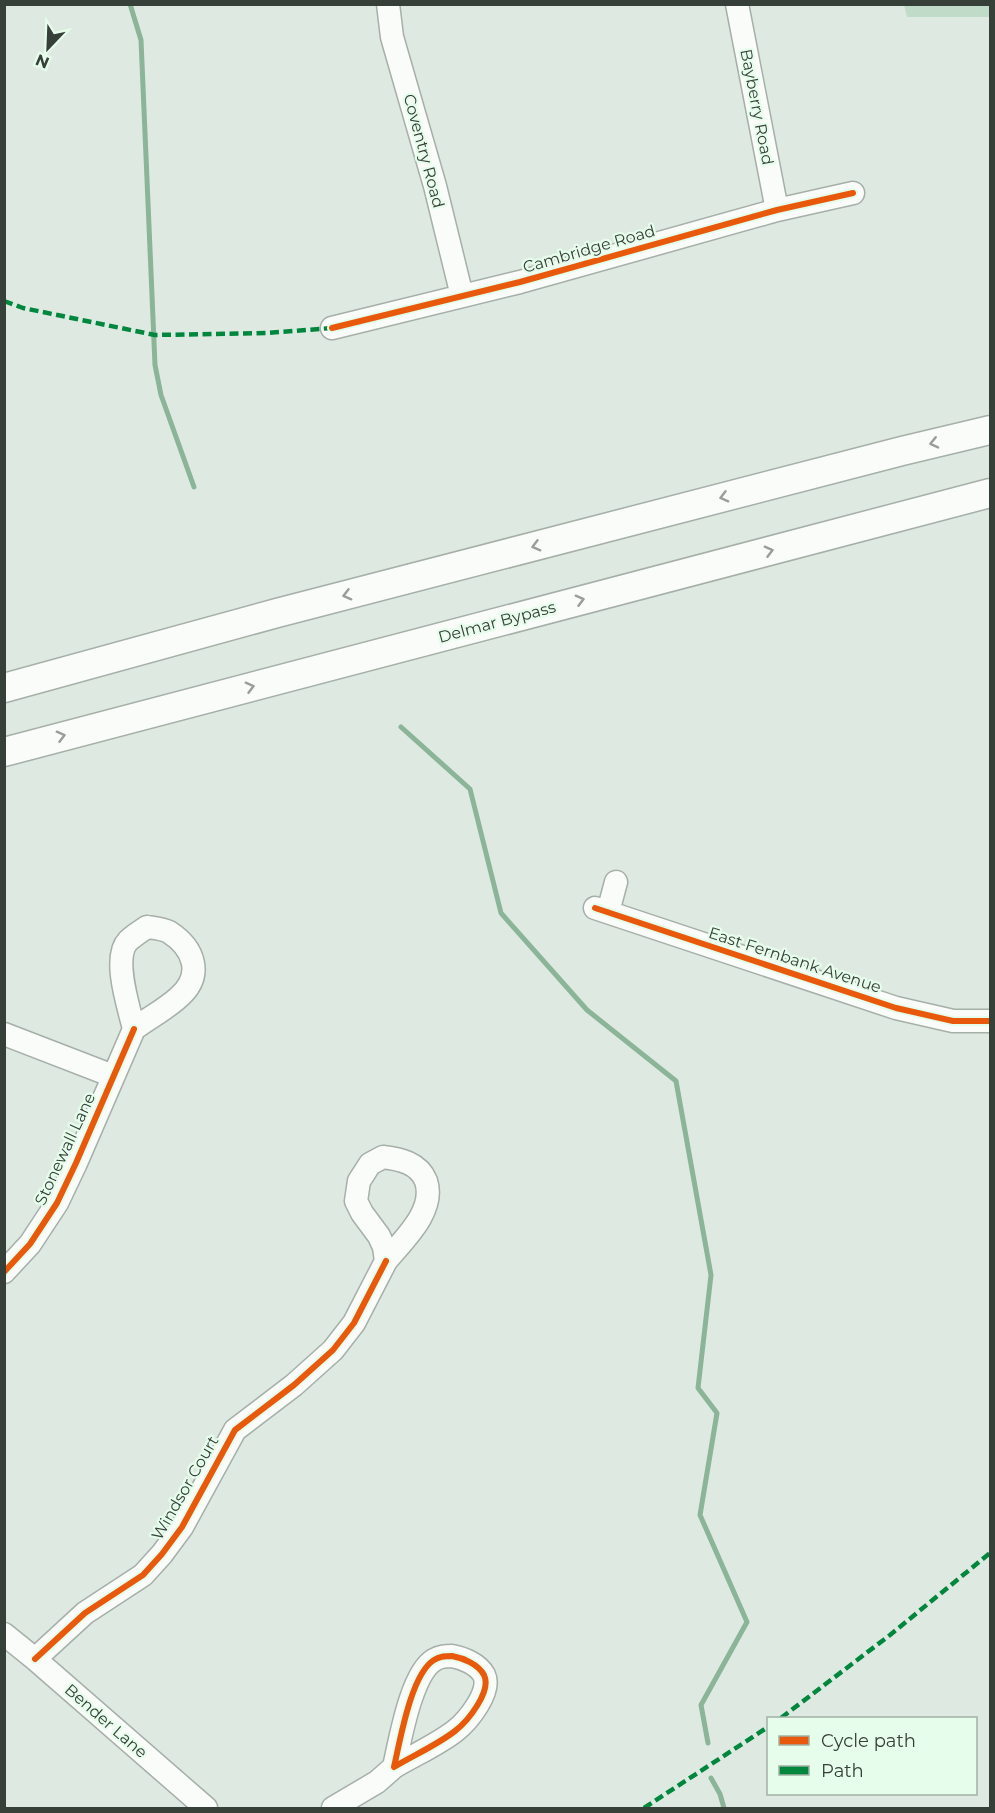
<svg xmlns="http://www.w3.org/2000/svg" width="995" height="1813" font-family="Montserrat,sans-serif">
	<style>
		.green { fill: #c0dcc8 }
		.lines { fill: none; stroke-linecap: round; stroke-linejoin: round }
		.stream { stroke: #8bb498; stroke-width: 5 }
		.minor-casing { stroke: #a6afa8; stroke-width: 25 }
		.major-casing { stroke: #a6afa8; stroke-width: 31 }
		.minor { stroke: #fafcfa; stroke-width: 22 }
		.major { stroke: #fafcfa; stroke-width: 28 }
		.quiet { stroke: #00873e; stroke-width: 4.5; stroke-dasharray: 9 4.5; stroke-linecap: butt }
		.cycleway-casing { stroke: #e6fdec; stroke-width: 10 }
		.cycleway { stroke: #e8590c; stroke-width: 6 }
		.oneway { stroke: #989e99 }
		.labels { text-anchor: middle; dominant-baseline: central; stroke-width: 4.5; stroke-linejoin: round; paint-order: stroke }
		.street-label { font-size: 16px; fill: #363f38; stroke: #e6fdec }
	</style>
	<rect width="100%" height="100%" fill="#deeae1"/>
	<path class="green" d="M 904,5 L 990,5 L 990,17 L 907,17 Z"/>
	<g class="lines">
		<path class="stream" d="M 130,4 L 141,40 L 155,365 L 161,395 L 194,487
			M 401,727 L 470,789 L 501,913 L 587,1010 L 676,1081 L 711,1275 L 698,1388 L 717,1413 L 700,1515 L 747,1622 L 701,1705 L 708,1743
			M 711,1778 L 720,1794 L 724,1808"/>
		<defs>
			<path id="minor" d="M 388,4 L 392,37 L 435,186 L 462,296
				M 737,4 L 777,210
				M 332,328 L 520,282 L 777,210 L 853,193
				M 595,908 L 896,1008 L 953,1021 L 990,1021
				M 608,912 L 616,882
				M 147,927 C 154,928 164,929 169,932 C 194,948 204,975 179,997 C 166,1009 149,1018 134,1029 C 129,1008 112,958 128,941 C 133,936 141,931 147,927 Z
				M 4,1034 L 113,1076
				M 383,1157 C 400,1159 419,1163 426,1181 C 436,1211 403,1240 386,1261 L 384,1247 L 379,1236 L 362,1213 L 356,1201 L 359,1181 L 370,1164 Z
				M 4,1272 L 30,1244 L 57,1203 L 76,1163 L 134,1029
				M 4,1634 L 35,1659 L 206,1808
				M 452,1656 C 463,1658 478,1664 484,1675 C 492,1691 468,1721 455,1731 C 437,1745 414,1755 394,1767 C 400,1741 411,1674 434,1660 C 440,1656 446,1656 452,1656 Z
				M 35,1659 L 85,1613 L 143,1575 L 162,1554 L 182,1527 L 235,1430 L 294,1385 L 333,1350 L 354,1323 L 386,1261
				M 333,1808 L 377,1782 L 394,1767"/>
			<path id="major" d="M 4,688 L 277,613 L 902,451 L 990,430
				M 4,752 L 990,493"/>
		</defs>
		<use href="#minor" class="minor-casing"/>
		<use href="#major" class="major-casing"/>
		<use href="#minor" class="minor"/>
		<use href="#major" class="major"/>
		<path class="quiet" d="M 4,301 L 23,308 L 155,335 L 266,333 L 332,328
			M 781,1718 L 890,1635 L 990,1553
			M 644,1808 L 768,1727"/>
		<defs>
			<path id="cycleway" d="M 332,328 L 520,282 L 777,210 L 853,193
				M 595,908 L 896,1008 L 953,1021 L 990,1021
				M 4,1272 L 30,1244 L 57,1203 L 76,1163 L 134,1029
				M 452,1656 C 463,1658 478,1664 484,1675 C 492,1691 468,1721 455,1731 C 437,1745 414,1755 394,1767 C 400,1741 411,1674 434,1660 C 440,1656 446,1656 452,1656 Z
				M 35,1659 L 85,1613 L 143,1575 L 162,1554 L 182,1527 L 235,1430 L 294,1385 L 333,1350 L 354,1323 L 386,1261"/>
		</defs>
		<use href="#cycleway" class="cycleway-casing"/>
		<use href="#cycleway" class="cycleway"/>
	</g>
	<defs><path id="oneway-chevron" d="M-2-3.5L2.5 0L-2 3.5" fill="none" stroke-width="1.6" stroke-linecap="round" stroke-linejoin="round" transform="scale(1.5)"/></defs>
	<g class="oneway">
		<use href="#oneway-chevron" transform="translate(934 443) rotate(167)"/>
		<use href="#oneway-chevron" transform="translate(724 497) rotate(165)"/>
		<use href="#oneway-chevron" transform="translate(536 546) rotate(165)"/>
		<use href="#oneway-chevron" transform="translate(769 551) rotate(-15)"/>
		<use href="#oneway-chevron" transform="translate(347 595) rotate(165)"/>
		<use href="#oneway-chevron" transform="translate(580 600) rotate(-15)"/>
		<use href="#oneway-chevron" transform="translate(250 687) rotate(-15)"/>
		<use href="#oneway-chevron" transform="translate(61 736) rotate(-15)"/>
	</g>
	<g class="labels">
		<g class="street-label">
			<text transform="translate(757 107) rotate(79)">Bayberry Road</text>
			<text transform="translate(424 151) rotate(75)">Coventry Road</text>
			<text transform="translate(589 249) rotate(-16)">Cambridge Road</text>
			<text transform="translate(497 622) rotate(-15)">Delmar Bypass</text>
			<text transform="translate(795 960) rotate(18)">East Fernbank Avenue</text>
			<text transform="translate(65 1149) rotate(-65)">Stonewall Lane</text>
			<text transform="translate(185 1488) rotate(-60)">Windsor Court</text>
			<text transform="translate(106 1721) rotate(41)">Bender Lane</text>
		</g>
	</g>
	<rect width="995" height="1813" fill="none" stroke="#363f38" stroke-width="12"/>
	<rect x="767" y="1717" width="210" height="78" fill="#e6fdec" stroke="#a0b1a4" stroke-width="1.5"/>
	<rect x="779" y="1736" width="30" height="9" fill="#e8590c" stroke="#a0b1a4" stroke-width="1.5"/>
	<text x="821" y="1747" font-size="18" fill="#363f38">Cycle path</text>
	<rect x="779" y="1766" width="30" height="9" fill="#00873e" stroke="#a0b1a4" stroke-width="1.5"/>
	<text x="821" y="1777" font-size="18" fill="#363f38">Path</text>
	<g transform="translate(48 48) rotate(203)" stroke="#e6fdec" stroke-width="4.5" paint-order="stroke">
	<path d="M0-4.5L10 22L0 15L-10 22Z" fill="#363f38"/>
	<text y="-9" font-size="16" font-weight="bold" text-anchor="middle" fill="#363f38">N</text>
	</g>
</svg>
